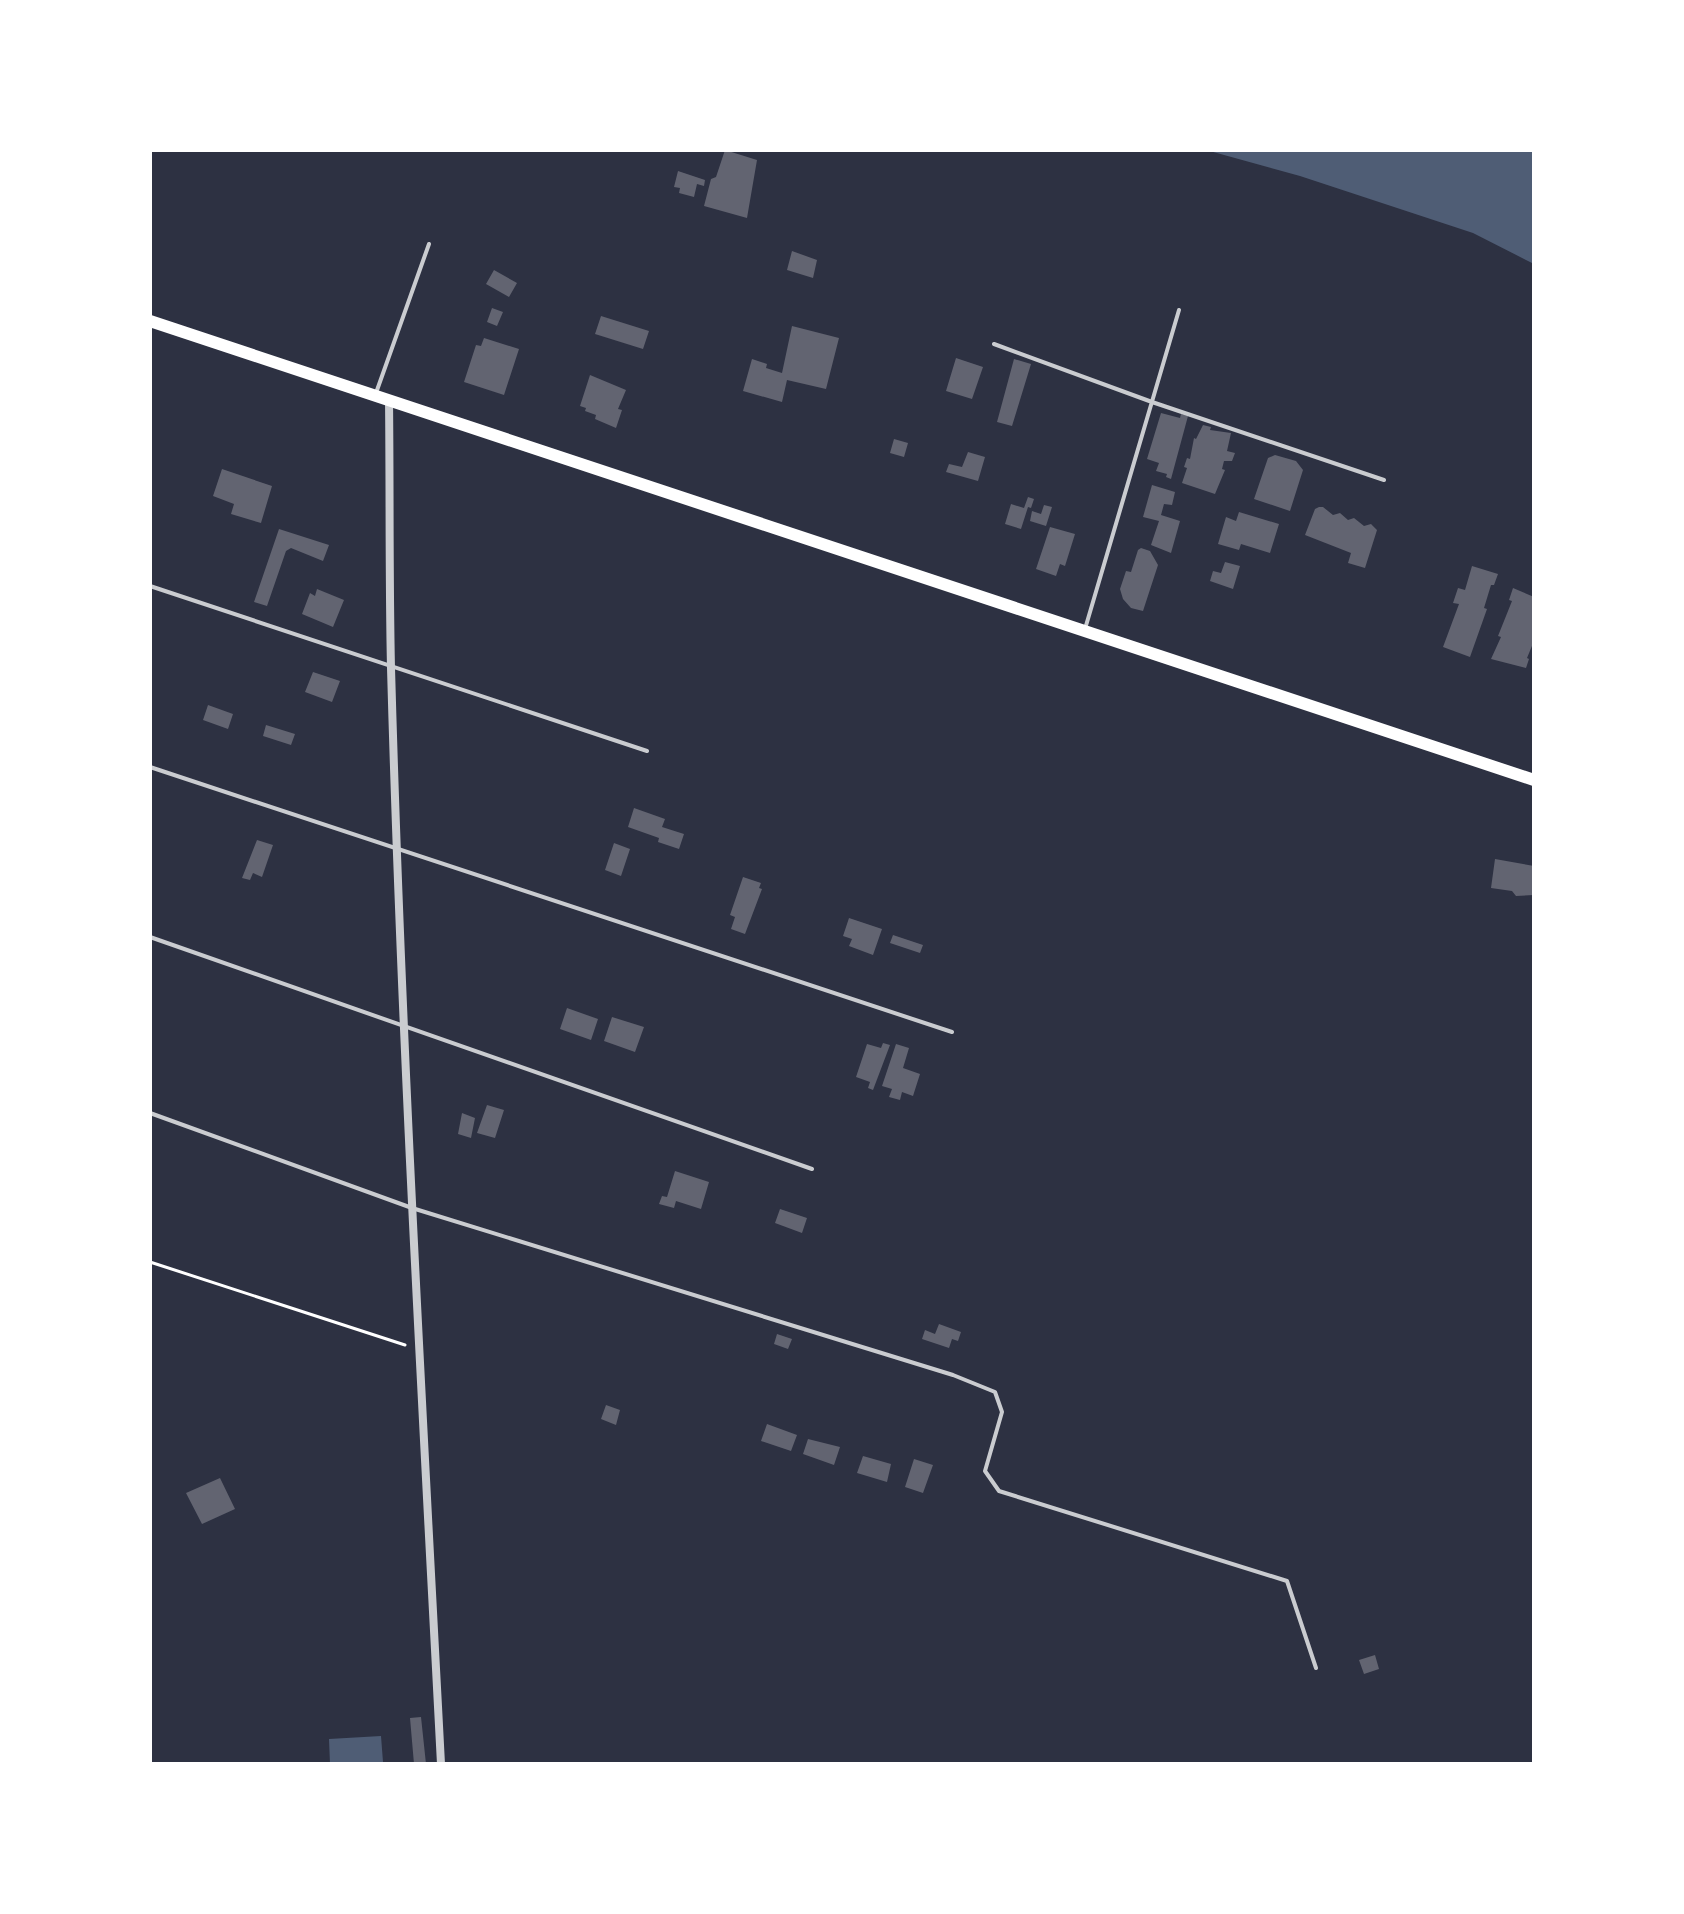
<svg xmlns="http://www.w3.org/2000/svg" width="1684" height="1914" font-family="'Roboto Serif',serif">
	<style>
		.water { fill: #4f5d75 }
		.building { fill: #626471 }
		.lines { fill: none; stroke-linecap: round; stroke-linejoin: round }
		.path { stroke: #fff; stroke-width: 3 }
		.service { stroke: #caccd0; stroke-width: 4 }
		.minor { stroke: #caccd0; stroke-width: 8 }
		.primary { stroke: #fff; stroke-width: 12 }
	</style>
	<rect width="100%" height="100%" fill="#2d3142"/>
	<path class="water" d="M 1206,150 L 1534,150 L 1534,264 L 1473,233 L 1300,176 Z
		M 381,1736 L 383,1762 L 330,1764 L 329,1739 Z"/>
	<path class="building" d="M 725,150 L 757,160 L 747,218 L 704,206 L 711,179 L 716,177 Z
		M 678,171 L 705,180 L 704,186 L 697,184 L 694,197 L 679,193 L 680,188 L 674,187 Z
		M 792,251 L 817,260 L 813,278 L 787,270 Z
		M 494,270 L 517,283 L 509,297 L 486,284 Z
		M 492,308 L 503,312 L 497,326 L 487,322 Z
		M 601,316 L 649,331 L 643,349 L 595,334 Z
		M 792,326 L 839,338 L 826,389 L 787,380 L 782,402 L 743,391 L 752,359 L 767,364 L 766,368 L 782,373 Z
		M 484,338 L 519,349 L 504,395 L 464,382 L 476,345 L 481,346 Z
		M 956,358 L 983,367 L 972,399 L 946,391 Z
		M 1014,359 L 1031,364 L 1012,426 L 997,422 Z
		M 590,375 L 626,390 L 618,409 L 622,410 L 616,428 L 595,419 L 596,415 L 585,411 L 586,408 L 580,406 Z
		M 1161,413 L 1180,418 L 1181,414 L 1188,416 L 1171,479 L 1166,477 L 1167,474 L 1156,471 L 1159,463 L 1147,459 Z
		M 1203,425 L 1211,427 L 1210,430 L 1231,433 L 1227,451 L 1235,453 L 1232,461 L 1224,461 L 1222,469 L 1225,470 L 1215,494 L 1182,483 L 1187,468 L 1184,467 L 1187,458 L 1190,459 L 1194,438 L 1196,439 Z
		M 894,439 L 908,443 L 904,457 L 890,453 Z
		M 968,452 L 985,457 L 978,481 L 946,472 L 949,464 L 962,467 Z
		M 1275,455 L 1296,461 L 1303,470 L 1290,511 L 1254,499 L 1268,458 Z
		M 222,469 L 272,486 L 261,523 L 231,514 L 234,504 L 213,496 Z
		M 1152,485 L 1175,492 L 1172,505 L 1164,504 L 1161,515 L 1180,521 L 1171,553 L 1151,545 L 1159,521 L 1143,517 Z
		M 1028,497 L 1034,499 L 1031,508 L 1028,507 L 1021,529 L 1005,524 L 1011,504 L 1024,508 Z
		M 1044,505 L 1052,507 L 1046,526 L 1030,521 L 1032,511 L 1041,514 Z
		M 1319,507 L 1323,507 L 1333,515 L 1340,513 L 1348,520 L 1354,518 L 1364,526 L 1371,524 L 1377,530 L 1365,568 L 1348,563 L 1351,553 L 1305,535 L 1315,509 Z
		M 1239,512 L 1279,524 L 1270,553 L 1241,544 L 1239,550 L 1218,544 L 1226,517 L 1236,521 Z
		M 1050,527 L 1075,534 L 1065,566 L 1060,564 L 1056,576 L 1036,569 Z
		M 279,529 L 329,545 L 323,561 L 291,548 L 286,551 L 267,606 L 254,602 Z
		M 1141,548 L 1150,551 L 1158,565 L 1143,611 L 1131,608 L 1123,599 L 1120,589 L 1126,571 L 1131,572 L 1138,550 Z
		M 1225,562 L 1240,566 L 1233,589 L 1210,581 L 1213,571 L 1221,573 Z
		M 1472,566 L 1498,574 L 1494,585 L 1491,585 L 1484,608 L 1487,609 L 1470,657 L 1443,647 L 1459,604 L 1453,603 L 1458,588 L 1465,590 Z
		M 1513,588 L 1534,597 L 1534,641 L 1527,658 L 1529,659 L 1526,668 L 1491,659 L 1501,637 L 1498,636 L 1512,601 L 1509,600 Z
		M 317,589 L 344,600 L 333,627 L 302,614 L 310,593 L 315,596 Z
		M 313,672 L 340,681 L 332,702 L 305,692 Z
		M 208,705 L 233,714 L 228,729 L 203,720 Z
		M 266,725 L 295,734 L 291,745 L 263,736 Z
		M 634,808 L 665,819 L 662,827 L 684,834 L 679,849 L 658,842 L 659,838 L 628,827 Z
		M 257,840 L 273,845 L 262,877 L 253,873 L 250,880 L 242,878 Z
		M 614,843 L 630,849 L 621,876 L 605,870 Z
		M 1495,859 L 1534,866 L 1534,895 L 1516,896 L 1512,891 L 1491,888 Z
		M 743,877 L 761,883 L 759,888 L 762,889 L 745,934 L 731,929 L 735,917 L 730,915 Z
		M 849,918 L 882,929 L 873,955 L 849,946 L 852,939 L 843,936 Z
		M 893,935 L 923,945 L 920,953 L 890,943 Z
		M 567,1008 L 598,1019 L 591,1040 L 560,1029 Z
		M 612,1017 L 644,1027 L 635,1052 L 604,1041 Z
		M 883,1043 L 890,1045 L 873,1090 L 868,1088 L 870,1082 L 856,1077 L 867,1044 L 881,1048 Z
		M 896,1044 L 909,1048 L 903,1068 L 920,1074 L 913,1096 L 902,1092 L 900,1100 L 889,1097 L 892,1089 L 882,1086 Z
		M 487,1105 L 504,1110 L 495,1138 L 477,1133 Z
		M 462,1113 L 475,1118 L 471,1138 L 458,1134 Z
		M 675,1171 L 709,1182 L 701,1209 L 676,1201 L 674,1208 L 659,1204 L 662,1196 L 667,1197 Z
		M 780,1209 L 807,1218 L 802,1233 L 775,1223 Z
		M 939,1324 L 961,1332 L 958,1341 L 952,1339 L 949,1348 L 922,1339 L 925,1330 L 935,1334 Z
		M 777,1334 L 792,1339 L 788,1349 L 774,1344 Z
		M 606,1405 L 620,1410 L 616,1425 L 601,1419 Z
		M 767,1424 L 797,1435 L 791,1451 L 761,1441 Z
		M 808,1439 L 840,1447 L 834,1465 L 803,1454 Z
		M 863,1456 L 891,1464 L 887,1482 L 857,1473 Z
		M 914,1459 L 933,1465 L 923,1493 L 905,1487 Z
		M 220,1478 L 235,1509 L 202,1524 L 186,1493 Z
		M 1375,1655 L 1379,1669 L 1364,1674 L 1359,1660 Z
		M 421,1717 L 426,1764 L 414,1764 L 410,1718 Z"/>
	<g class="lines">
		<path class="path" d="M 150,1262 L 405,1345"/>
		<path class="service" d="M 994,344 L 1152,402 L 1384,480
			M 376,393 L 429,244
			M 150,586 L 647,751
			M 1085,629 L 1179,310
			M 150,767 L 952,1032
			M 150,937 L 812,1169
			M 150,1113 L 412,1208 L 953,1375 L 995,1392 L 1002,1412 L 985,1471 L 999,1491 L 1287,1581 L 1316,1668"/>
		<path class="minor" d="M 389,400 C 390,489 389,578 391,668 C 401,1033 422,1399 441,1764"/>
		<path class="primary" d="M 150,321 L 1534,780"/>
	</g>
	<rect width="1684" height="1914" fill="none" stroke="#ffffff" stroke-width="304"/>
</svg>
